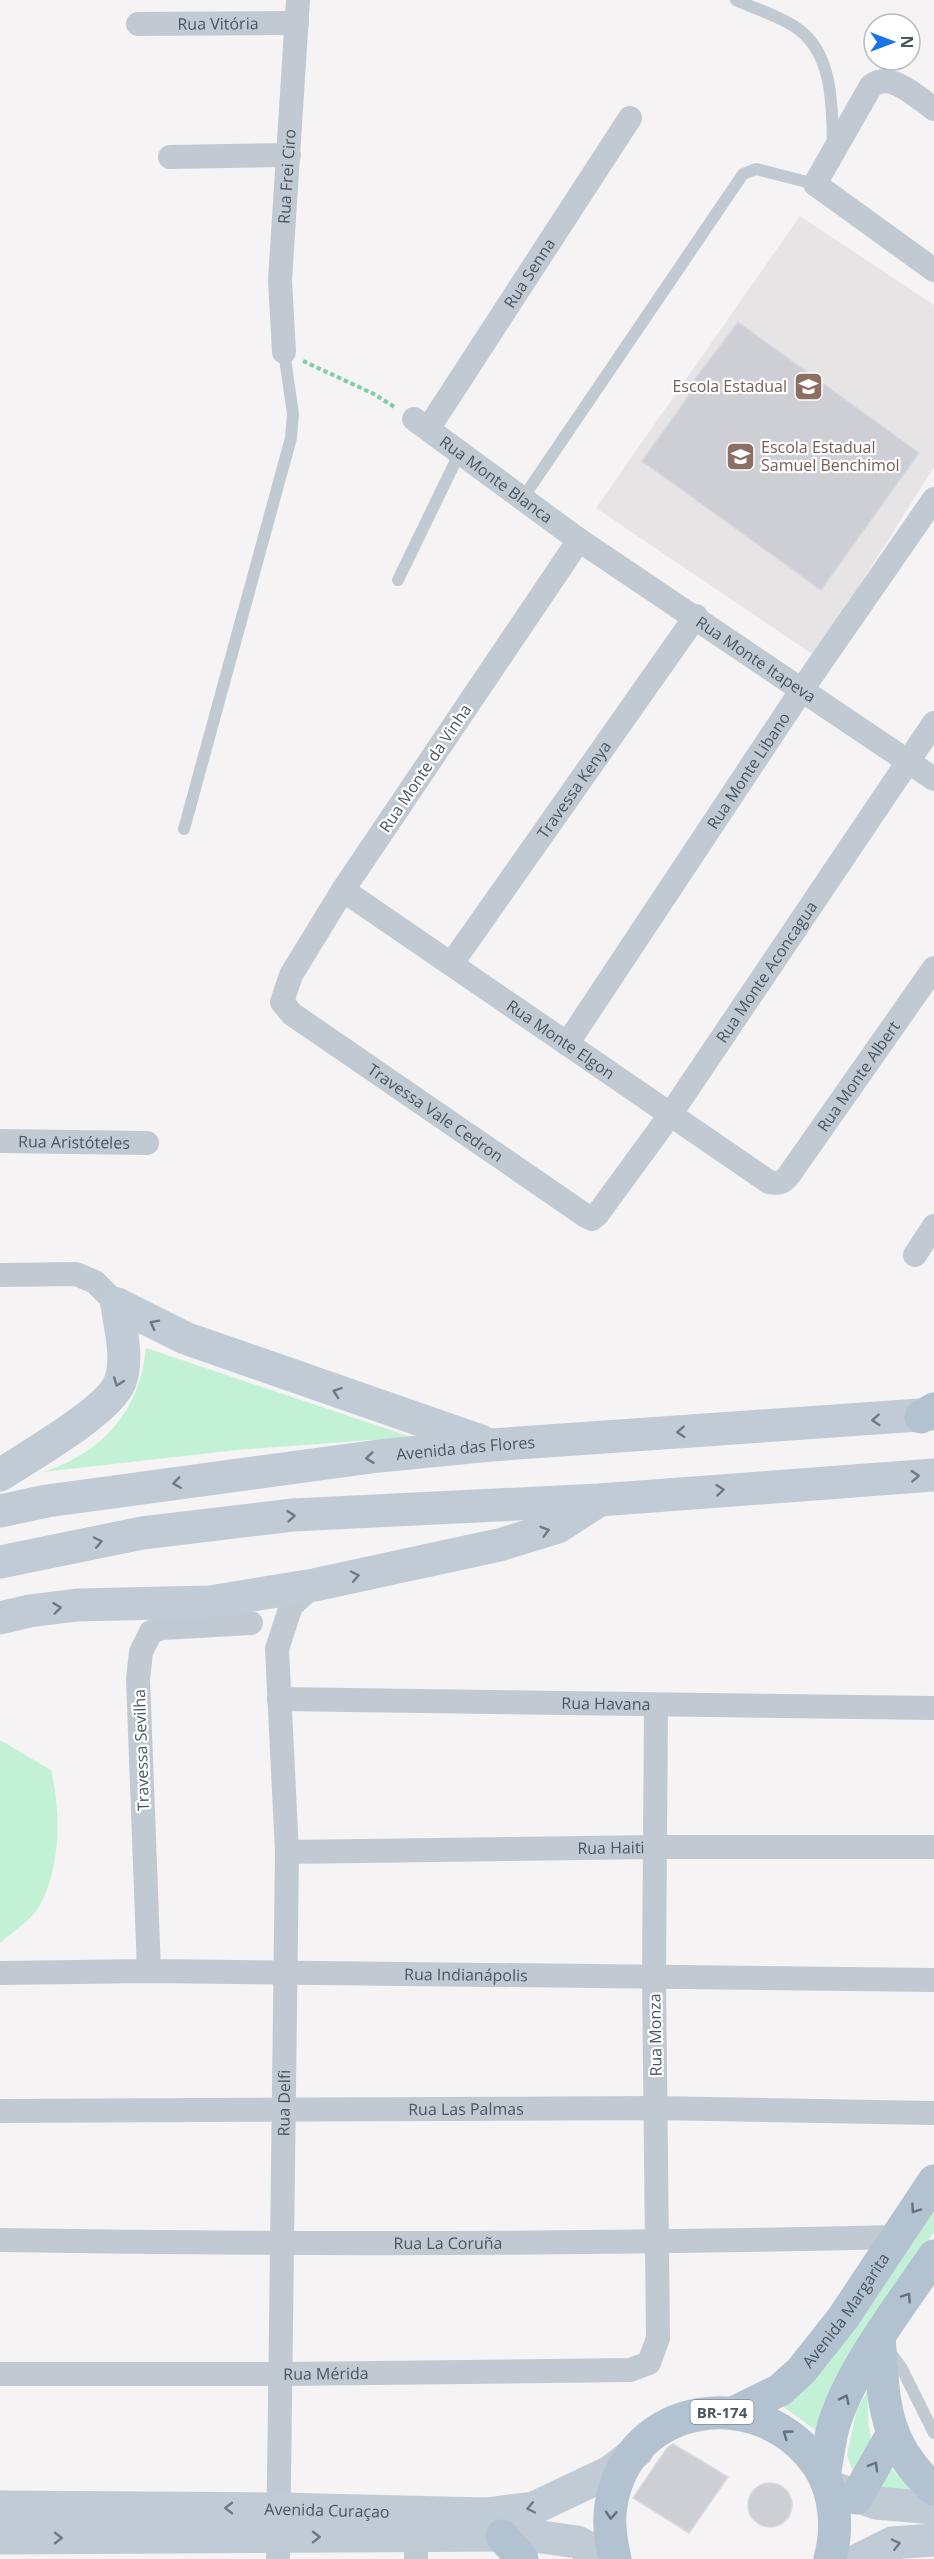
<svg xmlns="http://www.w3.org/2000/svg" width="934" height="2559" font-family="'Open Sans',sans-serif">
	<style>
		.education { fill: #e6e4e5 }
		.green { fill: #c3f1d5 }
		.building { fill: #cdcfd5; stroke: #d7d9de; stroke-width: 1.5 }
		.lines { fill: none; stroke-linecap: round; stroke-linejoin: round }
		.path { stroke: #7ad0a6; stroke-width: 4; stroke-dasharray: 4.5 3; stroke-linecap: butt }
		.lane { stroke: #c1cad2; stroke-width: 12 }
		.street { stroke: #c1cad2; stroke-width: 24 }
		.secondary { stroke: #c1cbd6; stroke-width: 33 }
		.primary { stroke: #b3c2d1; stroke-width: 33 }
		.oneway { stroke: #6e7984 }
		.oneway2 { stroke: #64717d }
		.labels { text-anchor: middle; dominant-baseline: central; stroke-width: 4.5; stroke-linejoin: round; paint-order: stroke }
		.shield { fill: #fff; stroke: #808990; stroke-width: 1.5 }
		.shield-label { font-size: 15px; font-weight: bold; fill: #4a5661 }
		.street-label { font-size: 16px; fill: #4a5661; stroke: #fff }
		.education-label { font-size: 16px; fill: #785e54; stroke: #fff; text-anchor: end }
	</style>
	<rect width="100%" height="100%" fill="#f5f3f3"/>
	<path class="education" d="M 800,216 L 934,305 L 934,467 L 815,656 L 596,508 Z"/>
	<path class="green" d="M 146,1348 L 411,1437 L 236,1450 L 43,1472 C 103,1453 140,1410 146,1348 Z
		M 0,1740 L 51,1770 C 61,1812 61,1866 40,1905 C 33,1919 12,1932 0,1943 Z
		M 934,2205 L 934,2232 L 845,2362 L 817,2431 L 781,2405 Z
		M 868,2390 C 866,2446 874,2461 921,2491 L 886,2493 L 856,2481 L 847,2455 L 857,2409 Z"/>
	<path class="building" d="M 738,322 L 919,453 L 821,590 L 642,461 L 695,387 L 691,384 Z
		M 673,2444 L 728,2477 L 689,2533 L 633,2498 L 667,2448 Z
		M748 2505a22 22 0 1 1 44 0a22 22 0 1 1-44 0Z"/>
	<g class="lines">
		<path class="path" d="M 303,361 L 374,394 L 396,408"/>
		<path class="lane" d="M 736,0 C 755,9 781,16 798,29 C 833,54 832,106 833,144
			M 523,498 L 743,174 L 756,169 L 815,184
			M 398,580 L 460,452
			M 184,829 L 291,438 L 293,414 L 284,352
			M 889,2351 L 901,2367 L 934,2433"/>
		<g class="street">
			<path id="s1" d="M 138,24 L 297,23"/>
			<path d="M 934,109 C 918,98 890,70 871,86 L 815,184 L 934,270"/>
			<path d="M 170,157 L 289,155"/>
			<path id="s2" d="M 284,352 L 280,280 L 298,0"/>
			<path id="s3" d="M 414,419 L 579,540 L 934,779"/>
			<path id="s4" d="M 428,429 L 630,118"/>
			<path id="s5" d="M 579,540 L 343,890 L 291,975 L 282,1002 L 292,1014 L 586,1216 L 592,1219 L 597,1215 L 670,1115 L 934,723"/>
			<path id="s6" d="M 343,890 L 769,1182 C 778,1184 783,1183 789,1175 L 934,968"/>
			<path id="s7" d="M 452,963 L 696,616"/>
			<path id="s8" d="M 567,1044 L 803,688 L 934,499"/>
			<path id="s9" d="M 0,1141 L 147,1143"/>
			<path d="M 915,1255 L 934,1226"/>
			<path d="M 0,1275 L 76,1274 L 95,1282 L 117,1304"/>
			<path id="s10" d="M 279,1699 L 934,1708"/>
			<path id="s11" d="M 287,1852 L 655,1847 L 934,1847"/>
			<path d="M 149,1971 L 138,1679 L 141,1652 L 151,1632 L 162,1628 L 251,1623"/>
			<path id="s12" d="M 0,1973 L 149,1971 L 934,1980"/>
			<path id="s13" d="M 0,2111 L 656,2108 L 934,2113"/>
			<path id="s14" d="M 0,2240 C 299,2245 598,2244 897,2237"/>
			<path id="s15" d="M 0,2374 L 282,2374 L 630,2370 L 649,2363 L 658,2338 L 654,1977 L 656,1705"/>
			<path d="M 416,2537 L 416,2559"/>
			<path id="s16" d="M 278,2559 L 287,1852 L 277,1649 L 291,1606 L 314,1585"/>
		</g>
		<g class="secondary">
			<path d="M 117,1304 L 185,1338 L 481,1441"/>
			<path d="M 0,1475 C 29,1456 109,1411 120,1382 C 129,1358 120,1328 117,1304"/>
			<path id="s17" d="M 0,1511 L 47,1501 L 379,1456 L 491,1445 L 934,1414"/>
			<path d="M 0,1562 L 142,1533 L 293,1515 L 599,1500 L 934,1475"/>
			<path d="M 0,1618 L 29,1611 L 77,1605 L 210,1602 L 314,1585 L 499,1545 L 558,1527 L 598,1501"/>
			<path d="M 831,2487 L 876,2503 L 934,2508"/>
			<path id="s18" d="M 0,2507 L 280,2509 L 486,2514 L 534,2508 L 610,2472 L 637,2451"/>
			<path d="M 0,2538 L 527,2535 L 577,2542 L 610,2559"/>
			<path d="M 860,2559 L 892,2543 L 934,2540"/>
		</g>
		<g class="primary">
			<path d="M 921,1417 L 934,1409"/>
			<path d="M 879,2337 C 884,2400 882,2444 934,2489"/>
			<path id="s19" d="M 735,2412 L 780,2390 L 801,2371 L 843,2318 L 934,2181"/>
			<path d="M 824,2475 C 828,2458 829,2438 835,2421 C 853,2366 901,2305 934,2256"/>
			<path d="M 856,2498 L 892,2435"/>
			<path d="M 502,2536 L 522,2559"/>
			<path d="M 615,2559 C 611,2541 608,2524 611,2505 C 628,2400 762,2381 819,2467 C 836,2494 838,2529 830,2559"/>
		</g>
	</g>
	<defs><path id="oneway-chevron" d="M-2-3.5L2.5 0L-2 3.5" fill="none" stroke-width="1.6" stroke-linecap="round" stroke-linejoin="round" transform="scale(1.5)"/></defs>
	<g class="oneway">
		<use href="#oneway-chevron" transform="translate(154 1324) rotate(-153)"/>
		<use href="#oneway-chevron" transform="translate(118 1382) rotate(110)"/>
		<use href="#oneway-chevron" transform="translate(337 1392) rotate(-161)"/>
		<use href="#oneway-chevron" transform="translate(876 1420) rotate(176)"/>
		<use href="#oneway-chevron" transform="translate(681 1432) rotate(176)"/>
		<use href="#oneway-chevron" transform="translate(370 1458) rotate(173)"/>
		<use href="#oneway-chevron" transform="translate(915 1476) rotate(-3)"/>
		<use href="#oneway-chevron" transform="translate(177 1483) rotate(172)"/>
		<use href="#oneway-chevron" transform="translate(720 1490) rotate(-5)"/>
		<use href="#oneway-chevron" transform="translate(291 1516) rotate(-5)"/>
		<use href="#oneway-chevron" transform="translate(545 1531) rotate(-16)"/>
		<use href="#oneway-chevron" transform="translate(98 1542) rotate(-12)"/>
		<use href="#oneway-chevron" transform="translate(355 1576) rotate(-12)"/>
		<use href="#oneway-chevron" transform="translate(57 1608) rotate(-7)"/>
		<use href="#oneway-chevron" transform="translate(229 2508) rotate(-180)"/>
		<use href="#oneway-chevron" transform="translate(531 2508) rotate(168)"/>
		<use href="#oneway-chevron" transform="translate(316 2537)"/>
		<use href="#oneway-chevron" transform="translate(58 2538)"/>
		<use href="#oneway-chevron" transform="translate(896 2544) rotate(-13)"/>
	</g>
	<g class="oneway2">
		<use href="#oneway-chevron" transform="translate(915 2209) rotate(124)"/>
		<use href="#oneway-chevron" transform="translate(907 2297) rotate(-56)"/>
		<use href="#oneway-chevron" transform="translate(845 2399) rotate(-64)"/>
		<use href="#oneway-chevron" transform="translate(787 2434) rotate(-144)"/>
		<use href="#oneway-chevron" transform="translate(874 2466) rotate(-60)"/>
		<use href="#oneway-chevron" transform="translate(611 2515) rotate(94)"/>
	</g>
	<defs>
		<symbol id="school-square" viewBox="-11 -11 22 22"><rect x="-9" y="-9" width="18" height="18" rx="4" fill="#8d6e63" stroke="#fff"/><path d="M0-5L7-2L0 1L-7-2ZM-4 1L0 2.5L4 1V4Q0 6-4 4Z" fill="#fff"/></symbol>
	</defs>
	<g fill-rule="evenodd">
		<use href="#school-square" x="792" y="370" width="33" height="33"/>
		<use href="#school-square" x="724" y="440" width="33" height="33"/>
	</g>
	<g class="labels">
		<rect class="shield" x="690.5" y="2400" width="63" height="24" rx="4.5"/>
		<g class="shield-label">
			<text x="722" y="2412">BR-174</text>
		</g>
		<g class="street-label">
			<text stroke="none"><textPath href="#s1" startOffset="80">Rua Vitória</textPath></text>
			<text stroke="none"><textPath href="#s2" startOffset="176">Rua Frei Ciro</textPath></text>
			<text stroke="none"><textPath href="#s4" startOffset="186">Rua Senna</textPath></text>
			<text stroke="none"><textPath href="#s3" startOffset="102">Rua Monte Blanca</textPath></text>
			<text stroke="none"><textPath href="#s3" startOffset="418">Rua Monte Itapeva</textPath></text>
			<text transform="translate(425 768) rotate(-56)">Rua Monte da Vinha</text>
			<text stroke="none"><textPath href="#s8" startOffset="328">Rua Monte Libano</textPath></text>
			<text stroke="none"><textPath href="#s7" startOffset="212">Travessa Kenya</textPath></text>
			<text stroke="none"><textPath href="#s5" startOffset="1232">Rua Monte Aconcagua</textPath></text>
			<text stroke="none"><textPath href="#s6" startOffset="264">Rua Monte Elgon</textPath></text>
			<text stroke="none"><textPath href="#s6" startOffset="660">Rua Monte Albert</textPath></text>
			<text stroke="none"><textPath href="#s5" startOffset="740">Travessa Vale Cedron</textPath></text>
			<text stroke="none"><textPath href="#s9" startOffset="74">Rua Aristóteles</textPath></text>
			<text stroke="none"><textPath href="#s17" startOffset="470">Avenida das Flores</textPath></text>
			<text stroke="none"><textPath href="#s10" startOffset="327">Rua Havana</textPath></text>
			<text transform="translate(141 1750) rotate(-92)">Travessa Sevilha</text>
			<text stroke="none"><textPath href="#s11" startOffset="324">Rua Haiti</textPath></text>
			<text stroke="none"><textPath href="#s12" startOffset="466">Rua Indianápolis</textPath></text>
			<text transform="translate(655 2035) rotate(-91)">Rua Monza</text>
			<text stroke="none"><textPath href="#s16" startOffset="456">Rua Delfi</textPath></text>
			<text stroke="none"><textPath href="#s13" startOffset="466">Rua Las Palmas</textPath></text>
			<text stroke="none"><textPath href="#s14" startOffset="448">Rua La Coruña</textPath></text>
			<text stroke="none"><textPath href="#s19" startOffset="154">Avenida Margarita</textPath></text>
			<text stroke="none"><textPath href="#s15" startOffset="326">Rua Mérida</textPath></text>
			<text stroke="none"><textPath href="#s18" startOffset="327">Avenida Curaçao</textPath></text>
		</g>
		<g class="education-label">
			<text x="787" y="386">Escola Estadual</text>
			<text x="761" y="447" text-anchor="start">Escola Estadual<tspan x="761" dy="18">Samuel Benchimol</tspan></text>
		</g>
	</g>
	<g transform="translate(892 42) rotate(90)"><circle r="28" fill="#ffffff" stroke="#b7bbc0" stroke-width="1.5"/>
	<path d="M0-4.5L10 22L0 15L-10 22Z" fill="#1a73e8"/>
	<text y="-9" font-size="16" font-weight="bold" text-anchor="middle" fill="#4a5661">N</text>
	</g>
</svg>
